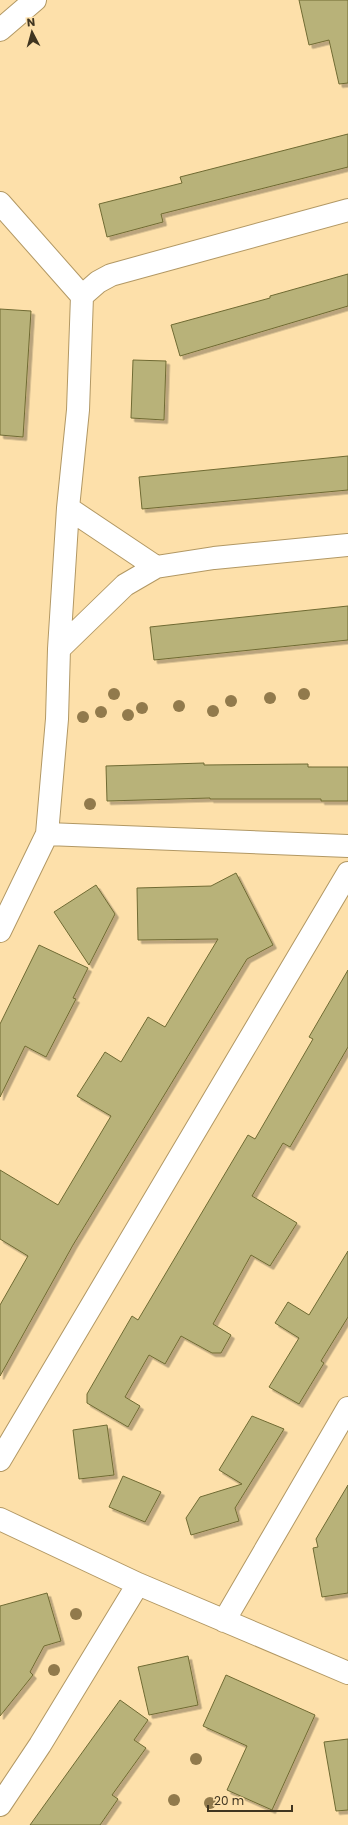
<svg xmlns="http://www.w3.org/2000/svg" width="348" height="1825" font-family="Poppins,sans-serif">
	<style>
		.building { fill: #b8b279; stroke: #706b33; filter: url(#shadow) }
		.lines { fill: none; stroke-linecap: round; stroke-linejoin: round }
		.minor-casing { stroke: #b29864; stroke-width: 24 }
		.minor { stroke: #fff; stroke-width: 22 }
		.tree { fill: #917a4c }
	</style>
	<defs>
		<filter id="shadow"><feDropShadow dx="3.5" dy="3.5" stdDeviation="0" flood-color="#0004"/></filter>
	</defs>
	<rect width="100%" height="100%" fill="#fde0aa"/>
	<path class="building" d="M 299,0 L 348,0 L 348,83 L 339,84 L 329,40 L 309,45 Z
		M 348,134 L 348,167 L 161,214 L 163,222 L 107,237 L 99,204 L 182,183 L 180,177 Z
		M 348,274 L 348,306 L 180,356 L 171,325 L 270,298 L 270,296 Z
		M 0,309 L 31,311 L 23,437 L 0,435 Z
		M 133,360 L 166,361 L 164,420 L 131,418 Z
		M 348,456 L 348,490 L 142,509 L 139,477 Z
		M 348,606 L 348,640 L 154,660 L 150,627 Z
		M 204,763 L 204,765 L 308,764 L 308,767 L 348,767 L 348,801 L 321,801 L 321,799 L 210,799 L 210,798 L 107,801 L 106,766 Z
		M 236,873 L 273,945 L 247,959 L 73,1245 L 0,1376 L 0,1305 L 28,1256 L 0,1239 L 0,1170 L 58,1205 L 111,1116 L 77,1096 L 105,1052 L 121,1062 L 148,1017 L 165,1027 L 218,939 L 138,940 L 137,888 L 211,886 Z
		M 96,885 L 115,914 L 89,965 L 54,912 Z
		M 39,945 L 88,968 L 73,998 L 76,999 L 46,1057 L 25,1046 L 0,1097 L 0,1024 Z
		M 348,970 L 348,1047 L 290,1147 L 283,1143 L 252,1196 L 297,1223 L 270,1266 L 251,1255 L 213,1324 L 231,1335 L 221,1353 L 212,1353 L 181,1336 L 165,1364 L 149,1355 L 125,1397 L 140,1406 L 128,1427 L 87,1403 L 87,1394 L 132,1316 L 138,1320 L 248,1135 L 255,1139 L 313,1039 L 309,1037 Z
		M 348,1251 L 348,1317 L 321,1361 L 324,1363 L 299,1404 L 269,1387 L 299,1338 L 275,1323 L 288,1302 L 309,1315 Z
		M 252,1416 L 284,1429 L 235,1508 L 239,1521 L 191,1535 L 186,1518 L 200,1497 L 242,1484 L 219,1470 Z
		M 107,1425 L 114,1475 L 79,1479 L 73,1430 Z
		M 123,1476 L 161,1492 L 145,1522 L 109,1507 Z
		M 348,1485 L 348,1593 L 322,1597 L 313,1548 L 318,1547 L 316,1539 Z
		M 47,1593 L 61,1641 L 44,1646 L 30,1672 L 33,1675 L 0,1716 L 0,1606 Z
		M 188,1656 L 198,1705 L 149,1715 L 138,1667 Z
		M 226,1675 L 315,1715 L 272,1810 L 227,1790 L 247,1746 L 203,1726 Z
		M 120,1700 L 148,1720 L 134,1740 L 146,1748 L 112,1795 L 118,1799 L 100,1825 L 30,1825 Z
		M 348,1739 L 348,1810 L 336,1811 L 324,1742 Z"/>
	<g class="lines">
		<defs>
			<path id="minor" d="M 0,30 L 35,0
				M 0,203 L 82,296 L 78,410 L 68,508 L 59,649 L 57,719 L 47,834 L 0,931
				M 82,296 L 98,282 L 111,275 L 348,210
				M 68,508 L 156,567
				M 59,649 L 125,585 L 156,567 L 214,558 L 348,545
				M 47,834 L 348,846
				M 0,1460 L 348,873
				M 0,1519 L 138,1584 L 348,1673
				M 224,1621 L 348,1408
				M 0,1805 L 40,1745 L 138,1584"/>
		</defs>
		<use href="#minor" class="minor-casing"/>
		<use href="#minor" class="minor"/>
	</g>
	<g class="tree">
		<circle cx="114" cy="694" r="6"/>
		<circle cx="304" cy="694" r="6"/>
		<circle cx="270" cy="698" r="6"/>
		<circle cx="231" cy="701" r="6"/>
		<circle cx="179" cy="706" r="6"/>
		<circle cx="142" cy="708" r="6"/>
		<circle cx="213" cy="711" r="6"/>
		<circle cx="101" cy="712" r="6"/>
		<circle cx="128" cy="715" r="6"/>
		<circle cx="83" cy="717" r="6"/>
		<circle cx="90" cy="804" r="6"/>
		<circle cx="76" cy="1614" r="6"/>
		<circle cx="54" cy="1670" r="6"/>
		<circle cx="196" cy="1759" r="6"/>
		<circle cx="174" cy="1800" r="6"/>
		<circle cx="210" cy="1803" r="6"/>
	</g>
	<g transform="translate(32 32) rotate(354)" stroke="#fde0aa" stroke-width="3" paint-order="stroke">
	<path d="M0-3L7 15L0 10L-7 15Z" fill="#403520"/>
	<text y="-6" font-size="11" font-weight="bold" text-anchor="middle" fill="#403520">N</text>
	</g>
	<path d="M208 1805v6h84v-6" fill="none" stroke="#403520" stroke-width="2"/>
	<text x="214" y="1805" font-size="12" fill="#403520" stroke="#fde0aa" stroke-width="3" paint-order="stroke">20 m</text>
</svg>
